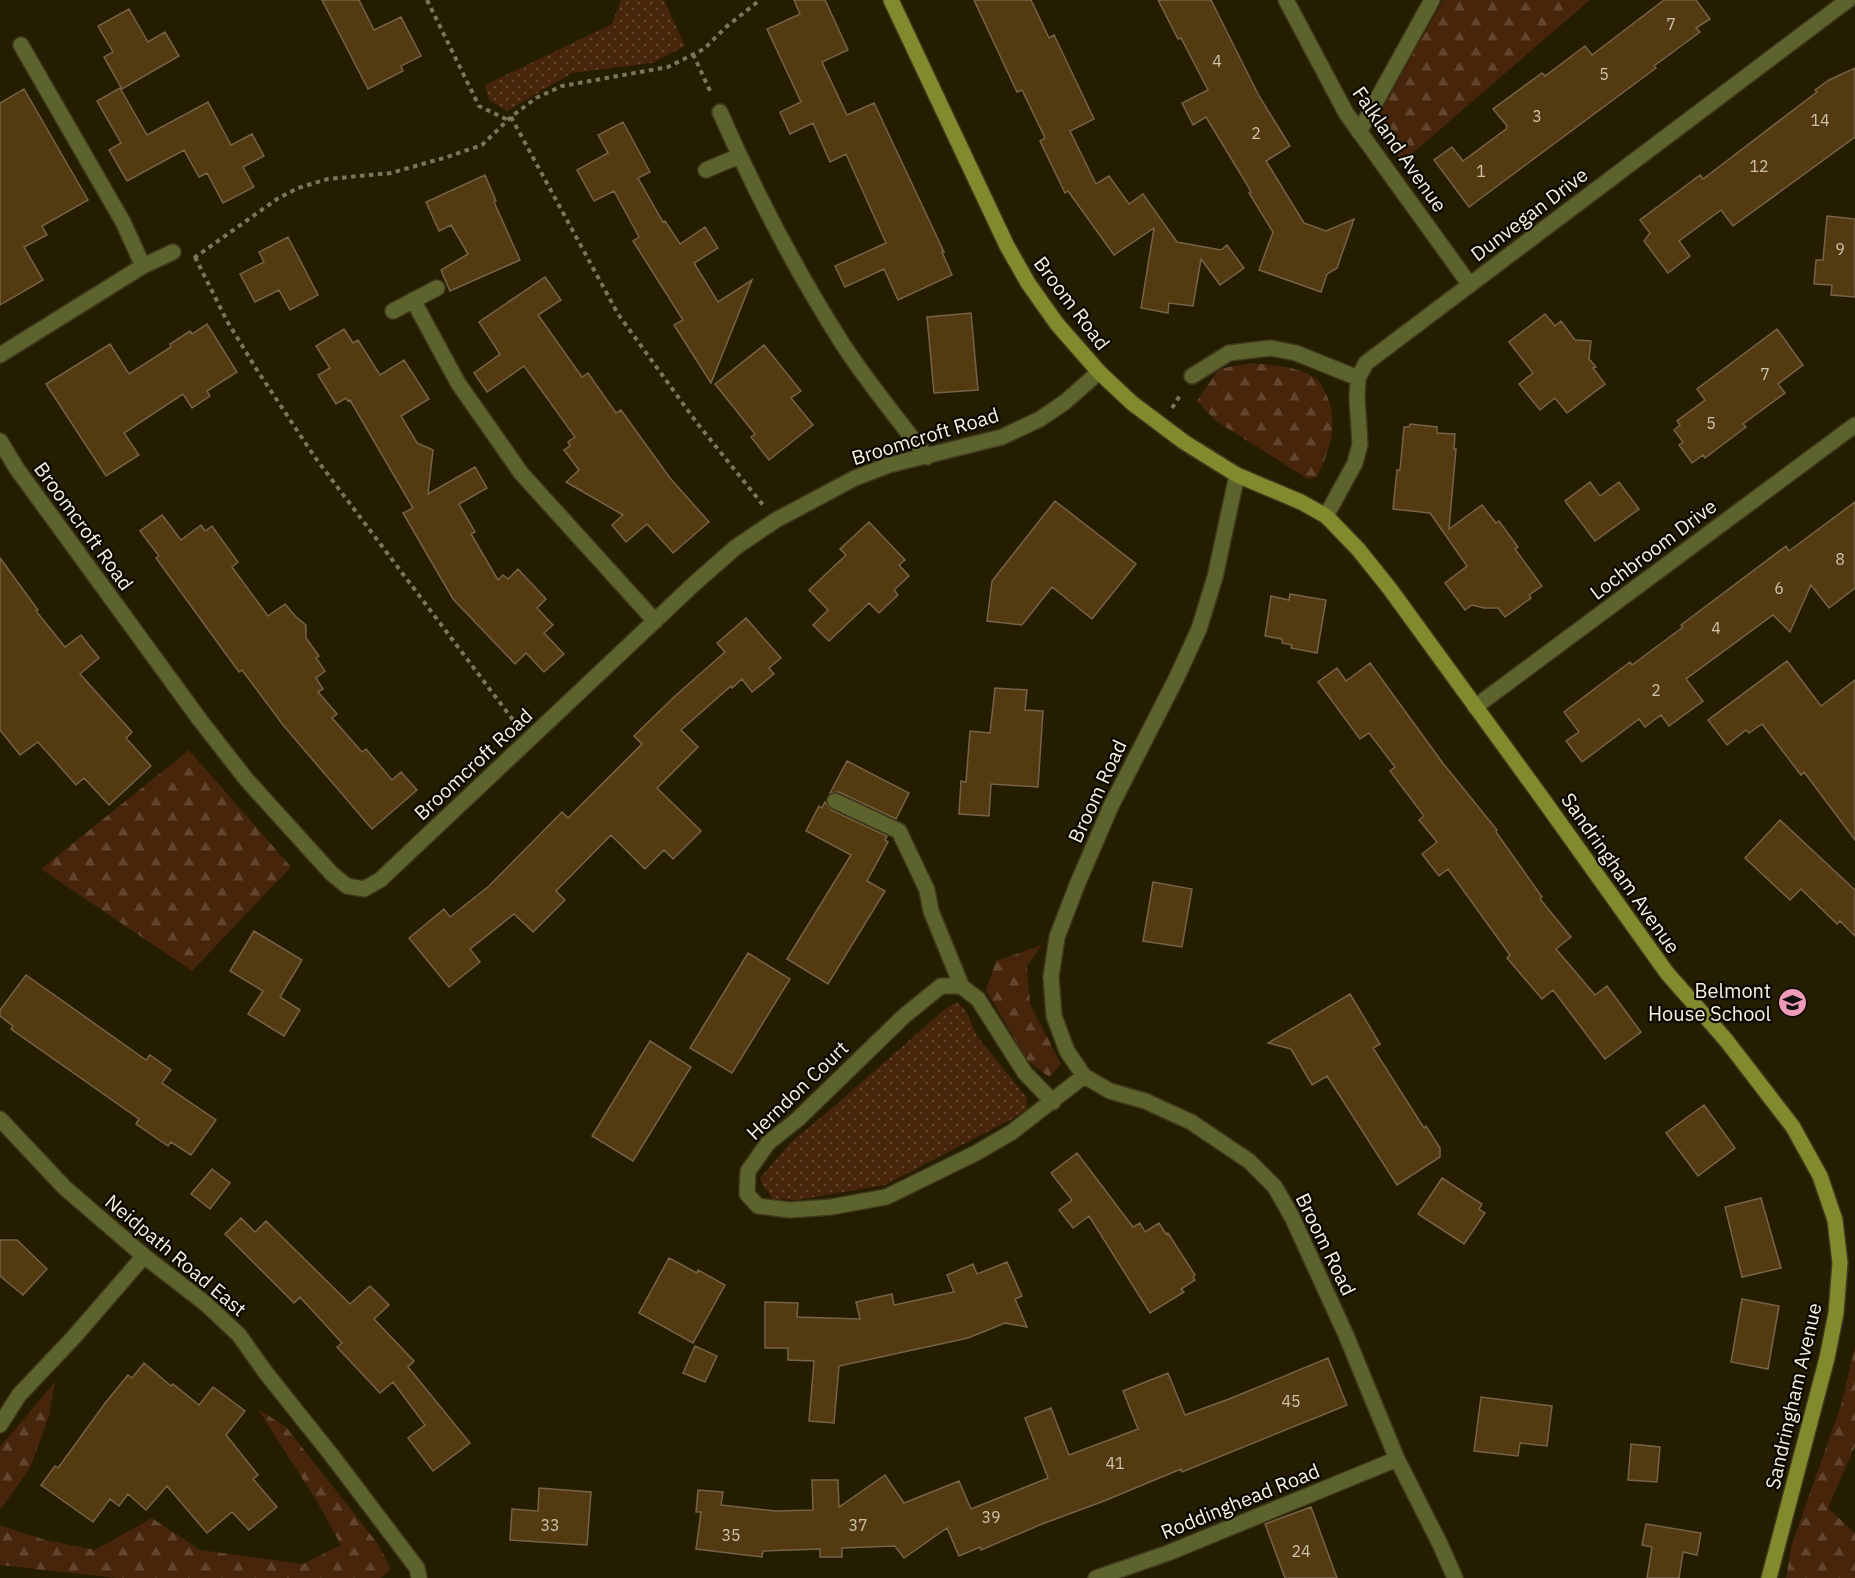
<svg xmlns="http://www.w3.org/2000/svg" width="1855" height="1578" font-family="'IBM Plex Sans',sans-serif">
	<style>
		.grass { fill: url(#grass-dots) }
		.forest { fill: url(#forest-firs) }
		.building { fill: #533a11; stroke: #766247; stroke-width: 1.5 }
		.lines { fill: none; stroke-linecap: round; stroke-linejoin: round }
		.lane-casing { stroke: #3e371b; stroke-width: 18 }
		.street-casing { stroke: #3e371b; stroke-width: 18 }
		.secondary-casing { stroke: #3e371b; stroke-width: 18 }
		.path { stroke: #7b755c; stroke-width: 4; stroke-dasharray: 4.5 4.5; stroke-linecap: butt }
		.lane { stroke: #5d632d; stroke-width: 15 }
		.street { stroke: #5d632d; stroke-width: 15 }
		.secondary { stroke: #828a2e; stroke-width: 15 }
		.labels { text-anchor: middle; dominant-baseline: central; stroke-width: 4.5; stroke-linejoin: round; paint-order: stroke }
		.number-label { font-size: 16px; fill: #cdc4ac }
		.street-label { font-size: 20px; fill: #f6f2e0; stroke: #0b0801 }
		.poi-label { font-size: 20px; fill: #f6f2e0; stroke: #0b0801; text-anchor: end }
	</style>
	<defs>
		<pattern id="grass-dots" width="8" height="8" patternUnits="userSpaceOnUse" patternTransform="scale(1.5)"><rect width="8" height="8" fill="#46250a"/><path d="M2 2h.1M6 6h.1" fill="none" stroke="#61452d" stroke-width="1.8" stroke-linecap="round"/></pattern>
		<pattern id="forest-firs" width="22" height="20" patternUnits="userSpaceOnUse" patternTransform="scale(1.5)"><rect width="22" height="20" fill="#46250a"/><path d="M5 1l3.5 6h-7zM16 11l3.5 6h-7z" fill="#61452d"/></pattern>
	</defs>
	<rect width="100%" height="100%" fill="#251d00"/>
	<path class="grass" d="M 621,0 L 664,0 L 685,46 L 652,63 L 572,73 L 507,111 L 489,100 L 485,85 L 612,24 Z
		M 957,1002 L 965,1009 L 977,1036 L 1027,1098 L 1027,1109 L 1012,1119 L 885,1185 L 797,1200 L 773,1199 L 763,1186 L 760,1178 L 791,1142 L 823,1116 L 944,1010 Z"/>
	<path class="forest" d="M 1443,0 L 1590,0 L 1401,163 L 1378,116 Z
		M 1250,363 C 1272,365 1300,366 1318,380 C 1321,383 1323,388 1325,392 C 1340,419 1330,451 1317,477 L 1308,479 L 1216,421 L 1197,401 L 1219,369 Z
		M 189,750 L 291,867 L 192,971 L 41,869 Z
		M 1042,945 L 1027,966 L 1030,1004 L 1061,1064 L 1049,1077 L 1027,1060 L 986,990 L 996,961 Z
		M 1855,1347 L 1855,1446 L 1828,1508 L 1855,1533 L 1855,1578 L 1786,1578 L 1791,1547 L 1841,1405 Z
		M 55,1382 L 49,1416 L 30,1468 L 0,1510 L 0,1447 Z
		M 258,1409 L 286,1427 L 378,1544 L 391,1569 L 381,1578 L 116,1578 L 0,1565 L 0,1525 L 45,1540 L 95,1550 L 152,1518 L 200,1550 L 303,1564 L 341,1545 L 316,1500 Z"/>
	<path class="building" d="M 322,0 L 359,0 L 374,30 L 401,17 L 421,56 L 401,66 L 403,71 L 368,89 Z
		M 794,0 L 825,0 L 848,50 L 822,62 L 847,115 L 874,103 L 944,252 L 942,252 L 952,275 L 898,300 L 884,269 L 845,287 L 835,266 L 886,243 L 846,154 L 830,162 L 813,123 L 790,134 L 780,112 L 801,102 L 767,29 L 800,14 Z
		M 974,0 L 1031,0 L 1049,38 L 1054,35 L 1094,119 L 1070,131 L 1096,184 L 1109,176 L 1129,204 L 1143,194 L 1177,242 L 1221,250 L 1227,245 L 1244,268 L 1220,285 L 1201,259 L 1193,306 L 1169,303 L 1168,313 L 1141,308 L 1154,228 L 1114,255 L 1068,191 L 1065,193 L 1040,141 L 1045,138 L 1022,90 L 1017,92 Z
		M 1158,0 L 1211,0 L 1259,96 L 1290,146 L 1266,161 L 1304,223 L 1326,231 L 1354,219 L 1337,268 L 1327,274 L 1321,292 L 1259,270 L 1273,232 L 1249,193 L 1251,192 L 1243,178 L 1206,117 L 1193,125 L 1182,103 L 1208,90 L 1181,38 L 1178,39 Z
		M 1664,0 L 1696,0 L 1710,19 L 1696,28 L 1700,32 L 1654,66 L 1656,68 L 1469,207 L 1434,160 L 1452,147 L 1463,161 L 1506,129 L 1507,126 L 1493,109 L 1542,73 L 1545,76 L 1585,46 L 1592,55 Z
		M 129,9 L 148,42 L 165,32 L 179,56 L 122,89 L 104,57 L 113,52 L 98,26 Z
		M 1855,68 L 1855,137 L 1733,226 L 1721,210 L 1679,241 L 1690,256 L 1668,273 L 1644,241 L 1650,233 L 1640,220 L 1700,175 L 1703,179 L 1817,92 L 1815,90 L 1829,80 Z
		M 120,88 L 147,135 L 208,102 L 231,145 L 252,134 L 264,156 L 243,167 L 254,187 L 223,203 L 207,173 L 199,177 L 184,150 L 127,181 L 109,150 L 121,143 L 97,101 Z
		M 24,89 L 88,200 L 42,226 L 47,235 L 24,247 L 43,280 L 0,305 L 0,103 Z
		M 623,122 L 650,172 L 638,178 L 663,222 L 665,221 L 680,244 L 705,227 L 718,248 L 694,263 L 718,302 L 752,280 L 711,383 L 674,325 L 683,320 L 633,241 L 639,237 L 614,191 L 594,201 L 577,170 L 608,153 L 598,135 Z
		M 485,175 L 496,201 L 494,202 L 520,260 L 450,291 L 441,270 L 468,254 L 451,225 L 439,231 L 426,202 Z
		M 1827,216 L 1855,219 L 1855,297 L 1831,295 L 1832,285 L 1814,284 L 1816,260 L 1823,260 Z
		M 288,237 L 318,295 L 290,310 L 279,290 L 255,302 L 240,274 L 264,262 L 259,252 Z
		M 545,277 L 561,300 L 538,315 L 582,377 L 588,373 L 616,413 L 621,410 L 670,478 L 709,522 L 673,553 L 647,524 L 626,542 L 612,525 L 623,515 L 566,482 L 579,470 L 564,450 L 570,446 L 568,442 L 575,437 L 524,366 L 487,392 L 474,373 L 500,354 L 479,322 Z
		M 971,313 L 978,390 L 934,393 L 927,317 Z
		M 1545,314 L 1555,326 L 1561,321 L 1575,340 L 1591,341 L 1589,359 L 1596,367 L 1593,368 L 1605,384 L 1567,413 L 1555,398 L 1540,410 L 1519,384 L 1533,373 L 1509,342 Z
		M 207,324 L 237,372 L 207,391 L 210,396 L 192,408 L 183,394 L 124,433 L 139,455 L 106,476 L 46,384 L 110,344 L 129,374 L 171,347 L 170,344 L 190,331 L 192,334 Z
		M 344,329 L 353,343 L 358,340 L 380,375 L 404,360 L 429,399 L 401,416 L 417,443 L 433,450 L 428,494 L 475,467 L 487,488 L 459,504 L 475,532 L 471,534 L 498,580 L 503,575 L 508,579 L 518,569 L 546,599 L 537,608 L 553,625 L 544,633 L 564,654 L 544,672 L 526,653 L 515,664 L 453,599 L 403,513 L 413,508 L 350,400 L 348,401 L 346,398 L 336,404 L 318,375 L 330,368 L 316,346 Z
		M 1777,329 L 1803,365 L 1778,384 L 1785,393 L 1743,424 L 1746,427 L 1705,458 L 1703,455 L 1692,463 L 1679,445 L 1683,442 L 1674,430 L 1680,425 L 1677,421 L 1705,400 L 1697,389 Z
		M 764,345 L 801,391 L 791,398 L 813,425 L 769,460 L 751,437 L 755,434 L 715,384 Z
		M 1410,424 L 1437,427 L 1437,433 L 1455,434 L 1454,449 L 1456,449 L 1449,529 L 1482,505 L 1496,523 L 1499,521 L 1518,547 L 1515,549 L 1542,586 L 1529,595 L 1531,598 L 1505,617 L 1498,608 L 1484,608 L 1472,605 L 1465,610 L 1445,583 L 1467,566 L 1430,513 L 1393,509 L 1397,470 L 1400,470 L 1404,427 L 1409,427 Z
		M 1590,482 L 1600,496 L 1619,482 L 1639,509 L 1595,541 L 1565,501 Z
		M 1055,501 L 1136,564 L 1092,619 L 1052,587 L 1022,625 L 987,621 L 992,581 Z
		M 1855,502 L 1855,588 L 1829,608 L 1811,585 L 1790,632 L 1773,615 L 1686,679 L 1703,701 L 1669,726 L 1661,715 L 1645,727 L 1639,719 L 1582,762 L 1566,741 L 1579,732 L 1564,712 L 1630,662 L 1632,665 L 1683,627 L 1681,625 L 1786,546 L 1789,551 Z
		M 162,515 L 181,540 L 201,525 L 205,531 L 212,526 L 238,562 L 232,567 L 268,616 L 285,604 L 296,617 L 306,625 L 306,638 L 319,656 L 316,658 L 325,671 L 316,678 L 323,689 L 318,692 L 337,714 L 332,718 L 362,752 L 366,749 L 392,780 L 401,772 L 417,790 L 372,829 L 283,725 L 242,670 L 239,672 L 156,558 L 159,556 L 140,531 Z
		M 869,522 L 905,560 L 899,565 L 909,576 L 894,590 L 898,595 L 879,613 L 869,603 L 829,641 L 813,625 L 828,610 L 809,590 L 846,555 L 840,549 Z
		M 0,558 L 38,610 L 36,611 L 65,647 L 81,635 L 99,658 L 80,674 L 132,732 L 126,738 L 151,766 L 109,805 L 84,778 L 76,785 L 38,742 L 20,755 L 0,730 Z
		M 1290,594 L 1326,600 L 1317,653 L 1291,648 L 1292,645 L 1282,643 L 1282,639 L 1265,636 L 1271,596 L 1289,600 Z
		M 746,618 L 781,658 L 769,668 L 774,674 L 752,692 L 742,679 L 732,688 L 731,686 L 681,730 L 698,747 L 657,788 L 701,831 L 673,859 L 664,850 L 645,869 L 611,835 L 556,891 L 565,900 L 533,932 L 514,914 L 470,949 L 480,962 L 449,987 L 409,938 L 444,909 L 450,917 L 489,886 L 562,812 L 568,818 L 642,744 L 634,736 L 674,697 L 725,652 L 717,643 Z
		M 1787,661 L 1821,706 L 1855,680 L 1855,840 L 1804,772 L 1801,775 L 1762,724 L 1749,733 L 1746,730 L 1727,745 L 1708,720 Z
		M 1370,663 L 1442,762 L 1497,830 L 1496,832 L 1542,897 L 1540,899 L 1571,937 L 1556,949 L 1595,995 L 1607,986 L 1641,1032 L 1605,1059 L 1553,990 L 1542,999 L 1507,958 L 1510,955 L 1448,869 L 1439,876 L 1422,854 L 1437,842 L 1419,820 L 1424,816 L 1390,771 L 1395,767 L 1369,733 L 1360,739 L 1318,682 L 1337,668 L 1346,681 Z
		M 995,688 L 1027,690 L 1025,710 L 1043,711 L 1038,787 L 991,784 L 989,816 L 959,814 L 961,781 L 966,782 L 970,731 L 990,733 Z
		M 847,761 L 909,793 L 896,819 L 839,792 L 830,793 Z
		M 825,802 L 831,810 L 887,836 L 885,840 L 888,842 L 867,881 L 885,891 L 828,984 L 787,959 L 851,855 L 806,831 L 819,806 L 822,808 Z
		M 1780,820 L 1855,890 L 1855,936 L 1840,921 L 1837,924 L 1801,889 L 1790,900 L 1745,858 Z
		M 1153,882 L 1192,889 L 1182,947 L 1143,941 Z
		M 254,931 L 302,960 L 280,997 L 300,1010 L 284,1036 L 248,1014 L 263,991 L 230,971 Z
		M 748,953 L 790,979 L 732,1073 L 690,1048 Z
		M 26,975 L 146,1060 L 150,1055 L 171,1070 L 162,1083 L 216,1120 L 191,1155 L 171,1142 L 168,1146 L 136,1124 L 139,1119 L 11,1029 L 13,1026 L 0,1016 L 0,1010 Z
		M 1350,994 L 1380,1044 L 1373,1048 L 1424,1128 L 1426,1126 L 1440,1148 L 1440,1157 L 1397,1185 L 1327,1076 L 1312,1085 L 1291,1049 L 1268,1043 Z
		M 650,1041 L 691,1067 L 633,1161 L 592,1136 Z
		M 1704,1105 L 1735,1148 L 1698,1176 L 1666,1133 Z
		M 1077,1153 L 1133,1227 L 1140,1223 L 1145,1232 L 1159,1223 L 1166,1234 L 1168,1233 L 1195,1275 L 1193,1277 L 1195,1280 L 1181,1289 L 1184,1292 L 1150,1313 L 1089,1216 L 1073,1228 L 1059,1210 L 1072,1200 L 1051,1173 Z
		M 212,1169 L 230,1183 L 210,1209 L 191,1194 Z
		M 1442,1178 L 1482,1204 L 1479,1209 L 1485,1213 L 1464,1244 L 1418,1214 Z
		M 1761,1198 L 1781,1268 L 1742,1277 L 1725,1207 Z
		M 241,1218 L 255,1232 L 266,1221 L 350,1304 L 370,1286 L 389,1305 L 374,1319 L 414,1361 L 408,1367 L 470,1443 L 433,1471 L 408,1438 L 425,1425 L 393,1382 L 380,1393 L 337,1347 L 342,1343 L 300,1297 L 294,1303 L 225,1234 Z
		M 0,1240 L 17,1240 L 47,1269 L 23,1295 L 0,1276 Z
		M 669,1258 L 697,1273 L 698,1270 L 725,1285 L 693,1343 L 639,1313 Z
		M 1007,1262 L 1022,1296 L 1015,1299 L 1027,1327 L 1005,1323 L 968,1338 L 839,1366 L 834,1423 L 809,1421 L 814,1361 L 788,1360 L 788,1348 L 765,1348 L 765,1302 L 798,1303 L 797,1317 L 860,1319 L 856,1302 L 892,1294 L 894,1305 L 954,1292 L 947,1275 L 973,1264 L 977,1274 Z
		M 1742,1299 L 1779,1306 L 1768,1369 L 1731,1362 Z
		M 695,1346 L 717,1356 L 705,1382 L 683,1373 Z
		M 1328,1358 L 1347,1405 L 1182,1472 L 1181,1469 L 1104,1501 L 1042,1524 L 981,1550 L 980,1547 L 959,1556 L 947,1528 L 904,1558 L 895,1546 L 842,1548 L 842,1557 L 820,1557 L 820,1549 L 763,1551 L 762,1557 L 696,1549 L 701,1512 L 696,1512 L 698,1490 L 723,1492 L 721,1505 L 776,1511 L 813,1510 L 812,1480 L 838,1480 L 839,1507 L 885,1475 L 904,1503 L 959,1481 L 971,1509 L 1048,1478 L 1025,1418 L 1051,1408 L 1069,1455 L 1138,1429 L 1123,1391 L 1168,1373 L 1185,1415 L 1229,1399 Z
		M 144,1363 L 171,1386 L 173,1384 L 199,1405 L 213,1387 L 245,1411 L 226,1435 L 258,1475 L 253,1479 L 277,1507 L 249,1530 L 232,1512 L 207,1533 L 167,1486 L 146,1510 L 128,1494 L 119,1506 L 110,1499 L 93,1522 L 41,1485 L 55,1466 L 58,1468 L 106,1402 L 128,1375 L 132,1378 Z
		M 1481,1397 L 1552,1406 L 1547,1446 L 1520,1443 L 1518,1456 L 1474,1451 Z
		M 1631,1444 L 1660,1447 L 1657,1482 L 1628,1480 Z
		M 539,1488 L 591,1492 L 587,1545 L 510,1540 L 512,1509 L 538,1511 Z
		M 1311,1507 L 1337,1578 L 1285,1578 L 1265,1524 Z
		M 1646,1524 L 1701,1533 L 1697,1555 L 1683,1552 L 1679,1578 L 1647,1578 L 1652,1547 L 1642,1545 Z"/>
	<g class="lines">
		<defs>
			<path id="lane" d="M 1359,132 L 1432,0
				M 835,801 L 899,831 L 927,890 L 931,911 L 962,987"/>
			<path id="street" d="M 1286,0 L 1346,113 L 1470,285
				M 21,45 L 123,222 L 143,266
				M 720,112 C 755,192 795,269 842,343 C 867,382 898,419 927,457
				M 706,170 L 739,156
				M 413,300 L 458,383 L 521,473 L 655,621
				M 393,311 L 437,288
				M 0,355 L 143,266 L 173,252
				M 1192,376 L 1229,353 L 1271,348 L 1296,353 L 1358,378
				M 0,441 L 17,469 L 200,720 L 246,779 L 332,874 L 347,886 L 364,889 L 380,880 L 695,583 L 736,547 L 776,520 L 855,478 L 889,465 L 1002,437 L 1040,419 L 1065,402 L 1099,372
				M 1237,475 L 1215,577 L 1199,629 L 1176,679 L 1111,806 L 1077,885 L 1057,937 L 1051,977 L 1054,1016 L 1067,1051 L 1084,1076 L 1110,1091 L 1145,1101 L 1191,1122 L 1249,1161 L 1275,1187 L 1292,1217 L 1346,1335 L 1397,1459 L 1440,1544 L 1455,1578
				M 1326,516 L 1355,463 L 1360,444 L 1357,398 L 1358,378 L 1366,363 L 1848,0
				M 1475,707 L 1855,425
				M 1053,1102 L 1025,1073 L 978,999 L 961,986 L 941,986 L 903,1017 L 798,1119 L 768,1143 L 748,1171 L 747,1194 L 758,1206 L 790,1210 L 831,1207 L 886,1197 L 976,1153 L 1012,1132 L 1084,1076
				M 0,1119 L 65,1188 L 144,1256 L 206,1304 L 239,1335 L 266,1373 L 333,1457 L 417,1568 L 419,1578
				M 0,1425 L 19,1395 L 74,1337 L 144,1256
				M 1096,1578 L 1168,1553 L 1397,1459"/>
			<path id="secondary" d="M 891,0 L 1007,246 L 1028,283 L 1057,324 L 1099,372 L 1132,403 L 1184,442 L 1237,475 L 1301,502 L 1326,516 L 1358,549 L 1390,589 L 1542,798 L 1667,973 L 1726,1040 L 1793,1127 L 1820,1176 L 1835,1220 L 1840,1263 L 1836,1313 L 1827,1358 L 1769,1578"/>
		</defs>
		<use href="#lane" class="lane-casing"/>
		<use href="#street" class="street-casing"/>
		<use href="#secondary" class="secondary-casing"/>
		<path class="path" d="M 427,0 L 479,106 L 508,120
			M 693,54 L 711,93
			M 511,117 L 618,314 L 697,423 L 763,505
			M 195,257 L 227,321 L 257,370 L 314,456 L 516,724
			M 194,258 L 277,199 L 298,188 L 328,179 L 391,173 L 447,157 L 482,145 L 511,117 L 536,98 L 562,86 L 668,67 L 704,49 L 726,27 L 760,0
			M 1172,408 L 1181,394"/>
		<use href="#lane" class="lane"/>
		<use href="#street" class="street"/>
		<use href="#secondary" class="secondary"/>
	</g>
	<defs>
		<symbol id="school-disc" viewBox="-11 -11 22 22"><circle r="9.5" fill="#ef9ab9" stroke="#0b0801"/><path d="M0-5L7-2L0 1L-7-2ZM-4 1L0 2.5L4 1V4Q0 6-4 4Z" fill="#111"/></symbol>
	</defs>
	<g fill-rule="evenodd">
		<use href="#school-disc" x="1776" y="986" width="33" height="33"/>
	</g>
	<g class="labels">
		<g class="number-label">
			<text x="1671" y="24">7</text>
			<text x="1217" y="61">4</text>
			<text x="1604" y="74">5</text>
			<text x="1537" y="116">3</text>
			<text x="1820" y="120">14</text>
			<text x="1256" y="133">2</text>
			<text x="1759" y="166">12</text>
			<text x="1481" y="171">1</text>
			<text x="1840" y="249">9</text>
			<text x="1765" y="374">7</text>
			<text x="1711" y="423">5</text>
			<text x="1840" y="559">8</text>
			<text x="1779" y="588">6</text>
			<text x="1716" y="628">4</text>
			<text x="1656" y="690">2</text>
			<text x="1291" y="1401">45</text>
			<text x="1115" y="1463">41</text>
			<text x="991" y="1517">39</text>
			<text x="550" y="1525">33</text>
			<text x="858" y="1525">37</text>
			<text x="731" y="1535">35</text>
			<text x="1301" y="1551">24</text>
		</g>
		<g class="street-label">
			<text transform="translate(1400 149) rotate(55)">Falkland Avenue</text>
			<text transform="translate(1529 214) rotate(-37)">Dunvegan Drive</text>
			<text transform="translate(1072 303) rotate(53)">Broom Road</text>
			<text transform="translate(925 436) rotate(-17)">Broomcroft Road</text>
			<text transform="translate(84 526) rotate(54)">Broomcroft Road</text>
			<text transform="translate(1653 549) rotate(-37)">Lochbroom Drive</text>
			<text transform="translate(473 764) rotate(-43)">Broomcroft Road</text>
			<text transform="translate(1097 791) rotate(-65)">Broom Road</text>
			<text transform="translate(1621 873) rotate(55)">Sandringham Avenue</text>
			<text transform="translate(797 1090) rotate(-44)">Herndon Court</text>
			<text transform="translate(1326 1244) rotate(64)">Broom Road</text>
			<text transform="translate(176 1255) rotate(40)">Neidpath Road East</text>
			<text transform="translate(1793 1396) rotate(-77)">Sandringham Avenue</text>
			<text transform="translate(1240 1501) rotate(-22)">Roddinghead Road</text>
		</g>
		<g class="poi-label">
			<text x="1771" y="990">Belmont<tspan x="1771" dy="23">House School</tspan></text>
		</g>
	</g>
</svg>
